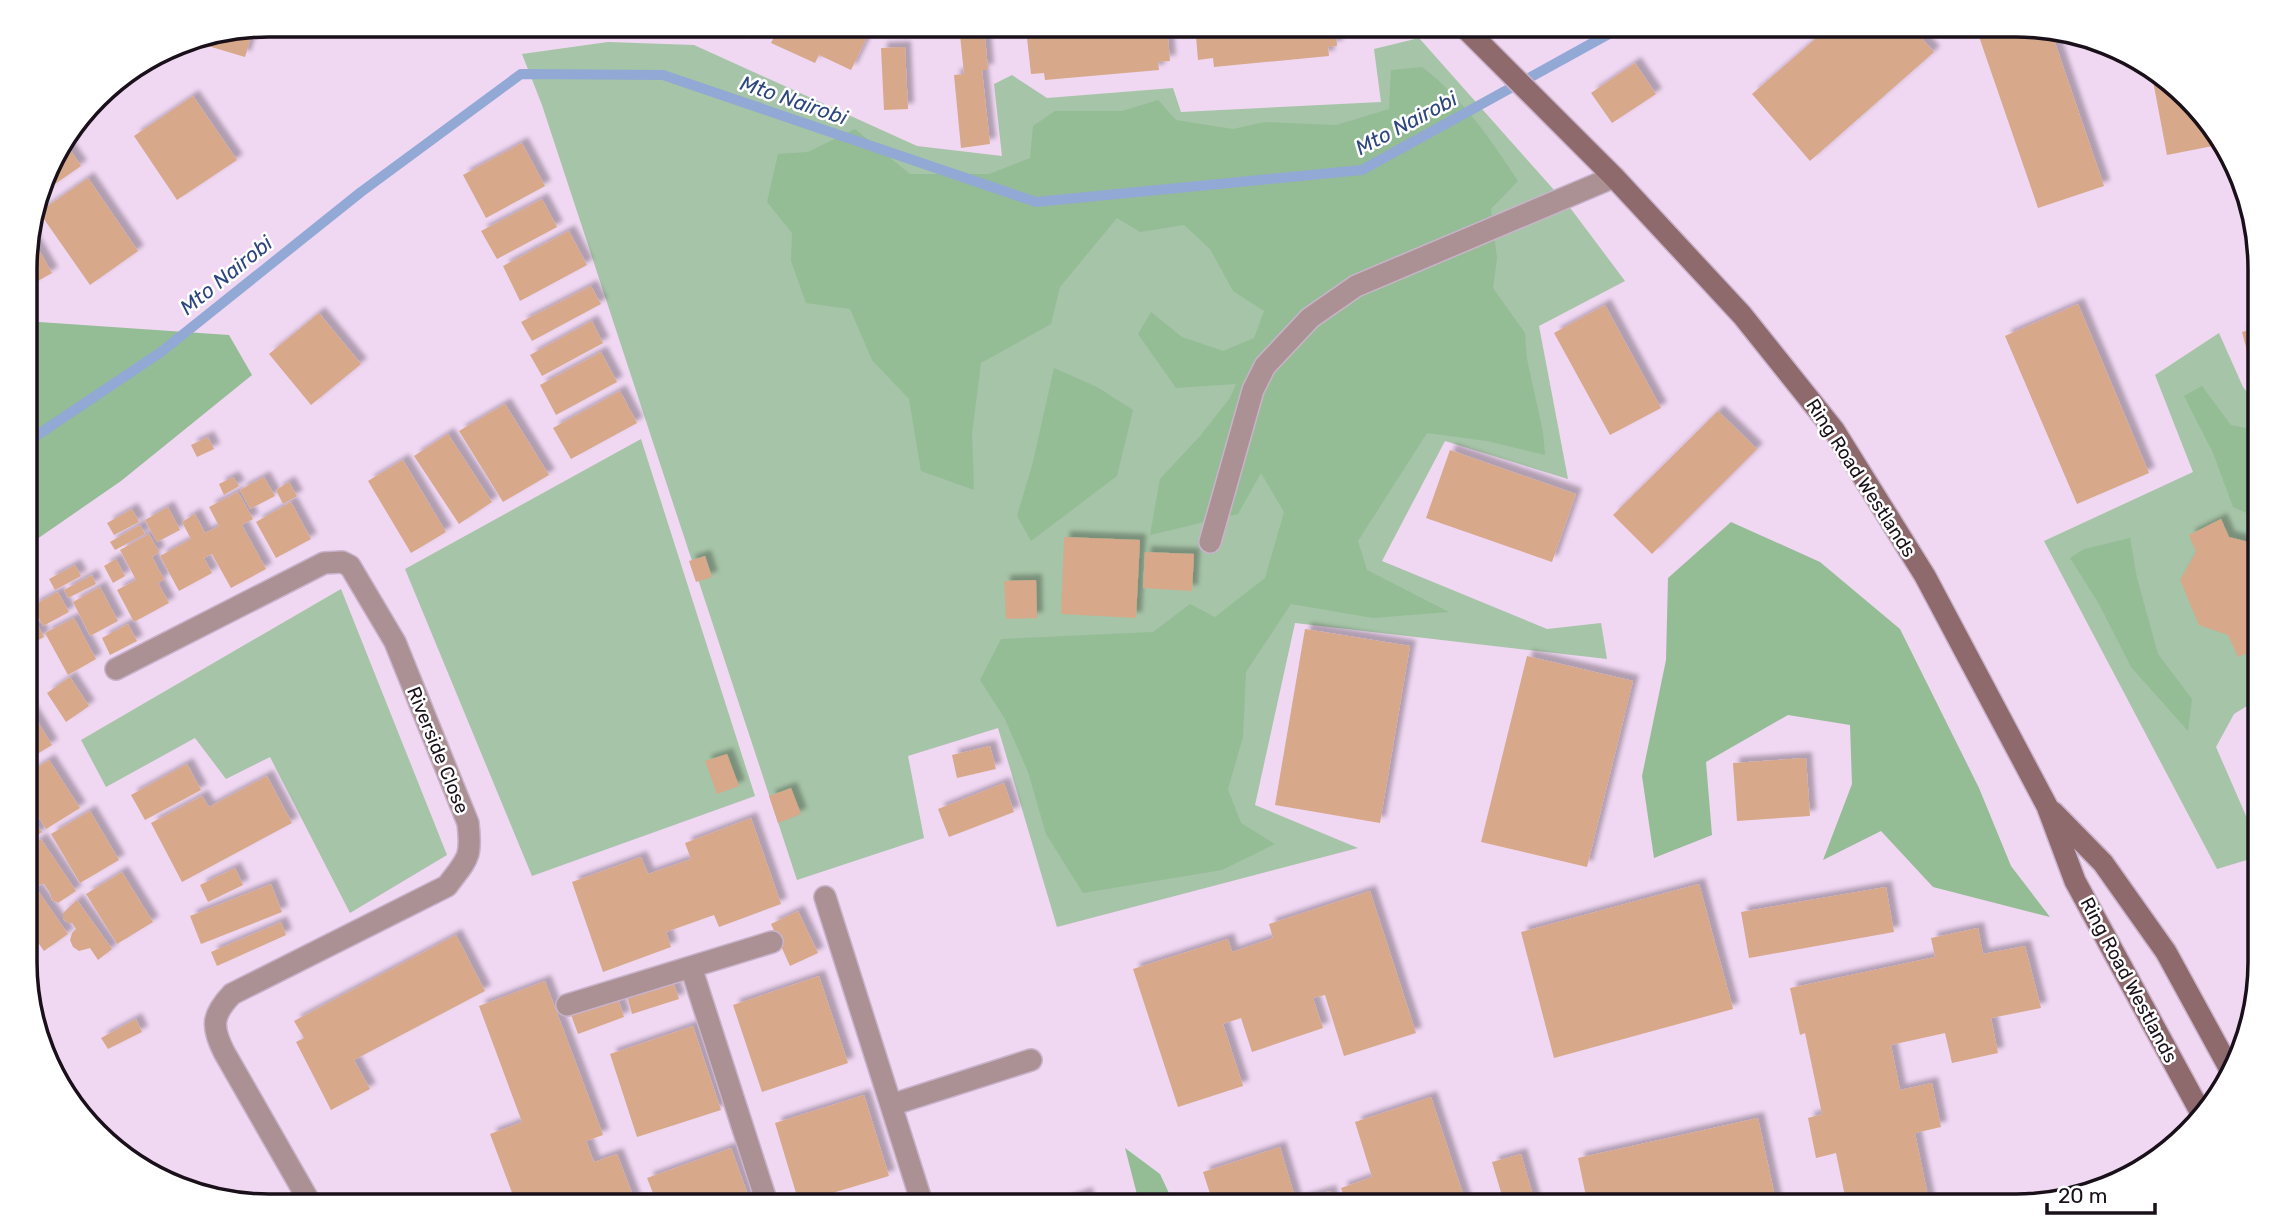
<svg xmlns="http://www.w3.org/2000/svg" width="2285" height="1231" font-family="Rubik,sans-serif">
	<style>
		.green { fill: #a6c4a7 }
		.forest { fill: #94bd96 }
		.lines { fill: none; stroke-linecap: round; stroke-linejoin: round }
		.stream { stroke: #92a8d5; stroke-width: 10 }
		.building { fill: #d7a88a; filter: url(#shadow) }
		.street-casing { stroke: #c9b3cb; stroke-width: 24 }
		.secondary-casing { stroke: #c9b3cb; stroke-width: 24 }
		.street { stroke: #ab9193; stroke-width: 21 }
		.secondary { stroke: #8f6a6d; stroke-width: 21 }
		.labels { text-anchor: middle; dominant-baseline: central; stroke-width: 5; stroke-linejoin: round; paint-order: stroke }
		.street-label { font-size: 19px; fill: #191019; stroke: #fff }
		.water-label { font-size: 21px; font-style: italic; fill: #2d467e; stroke: #fff }
		.rim { fill: none; stroke: #191019; stroke-width: 3.5 }
	</style>
	<defs>
		<filter id="shadow"><feDropShadow dx="6" dy="-6" stdDeviation="2" flood-color="#0004"/></filter>
	</defs>
	<rect width="100%" height="100%" fill="#f0d7f2"/>
	<path class="green" d="M 1419,38 L 1571,209 L 1625,281 L 1539,326 L 1568,479 L 1445,441 L 1382,561 L 1547,629 L 1601,623 L 1607,659 L 1295,623 L 1255,805 L 1358,848 L 1057,927 L 998,728 L 908,756 L 924,838 L 797,880 L 542,105 L 522,54 L 608,42 L 694,45 L 917,146 L 1002,156 L 994,84 L 1012,75 L 1047,98 L 1173,88 L 1181,112 L 1381,102 L 1374,49 Z
		M 2219,333 L 2243,387 L 2260,409 L 2260,698 L 2234,714 L 2216,747 L 2260,848 L 2260,856 L 2217,869 L 2044,541 L 2193,472 L 2155,375 Z
		M 641,439 L 755,796 L 532,876 L 405,569 Z
		M 341,589 L 447,855 L 350,913 L 270,757 L 226,779 L 195,738 L 106,787 L 81,740 Z"/>
	<path class="forest" d="M 1422,67 C 1462,97 1491,140 1518,181 L 1491,209 L 1497,258 L 1493,288 L 1525,333 L 1527,359 L 1543,432 L 1545,455 L 1487,441 L 1427,433 L 1358,541 L 1367,570 L 1449,612 L 1373,618 L 1291,604 L 1246,672 L 1243,737 L 1228,789 L 1241,823 L 1275,844 L 1222,870 L 1083,893 L 1046,834 L 1028,772 L 1005,719 L 980,680 L 1001,639 L 1153,632 L 1190,604 L 1215,617 L 1265,578 L 1284,512 L 1261,473 L 1238,514 L 1150,535 L 1160,479 L 1200,436 L 1230,398 L 1236,384 L 1176,388 L 1138,334 L 1151,312 L 1182,337 L 1223,351 L 1254,338 L 1264,311 L 1233,291 L 1210,249 L 1184,225 L 1140,232 L 1117,218 L 1060,287 L 1051,324 L 981,363 L 972,434 L 974,490 L 921,471 L 909,399 L 872,360 L 850,309 L 806,303 L 791,261 L 792,233 L 767,202 L 778,154 L 808,152 L 855,129 L 910,174 L 989,174 L 1030,158 L 1033,126 L 1055,111 L 1122,111 L 1158,100 L 1176,120 L 1233,129 L 1265,122 L 1336,125 L 1389,109 L 1391,70 Z
		M 39,322 L 229,335 L 252,375 L 121,481 L 27,546 L 27,324 Z
		M 1054,368 L 1097,387 L 1133,410 L 1117,476 L 1031,541 L 1017,516 L 1033,462 Z
		M 2202,386 L 2231,425 L 2260,431 L 2260,519 L 2233,507 L 2213,453 L 2184,396 Z
		M 1731,522 L 1820,562 L 1900,629 L 1979,788 L 2011,866 L 2050,917 L 1933,887 L 1881,831 L 1823,860 L 1852,784 L 1850,725 L 1788,715 L 1706,762 L 1712,835 L 1654,858 L 1642,776 L 1666,660 L 1668,578 Z
		M 2130,538 L 2137,578 L 2158,654 L 2192,699 L 2188,731 L 2131,667 L 2099,604 L 2070,558 L 2084,549 Z
		M 1125,1148 L 1160,1174 L 1175,1206 L 1140,1206 Z"/>
	<g class="lines">
		<path class="stream" d="M 27,442 L 161,352 L 361,192 L 521,74 L 663,75 L 1036,202 L 1362,170 L 1625,25"/>
	</g>
	<path class="building" d="M 726,25 L 760,25 L 752,39 Z
		M 780,25 L 873,25 L 851,70 L 819,55 L 815,63 L 771,43 Z
		M 959,25 L 984,25 L 988,70 L 982,70 L 990,144 L 961,148 L 954,75 L 964,74 Z
		M 1167,25 L 1170,61 L 1158,62 L 1159,70 L 1045,80 L 1044,73 L 1031,74 L 1027,38 Z
		M 1195,25 L 1335,25 L 1337,46 L 1328,47 L 1329,56 L 1214,67 L 1213,58 L 1198,60 Z
		M 1831,25 L 1910,25 L 1934,52 L 1810,161 L 1752,94 Z
		M 1975,25 L 2017,25 L 2052,34 L 2104,186 L 2038,208 Z
		M 254,27 L 245,57 L 188,40 L 230,32 Z
		M 905,47 L 908,109 L 884,110 L 881,48 Z
		M 1635,63 L 1656,94 L 1612,123 L 1591,93 Z
		M 2162,79 L 2220,133 L 2223,144 L 2167,155 L 2153,81 Z
		M 193,96 L 237,160 L 177,200 L 134,136 Z
		M 64,141 L 81,166 L 39,195 L 50,160 Z
		M 522,143 L 545,186 L 486,218 L 463,175 Z
		M 88,178 L 138,251 L 90,285 L 39,212 Z
		M 542,199 L 557,227 L 497,259 L 481,231 Z
		M 28,231 L 52,273 L 27,287 L 27,237 Z
		M 569,231 L 587,265 L 520,301 L 503,266 Z
		M 591,286 L 601,304 L 532,341 L 521,322 Z
		M 2078,304 L 2149,473 L 2077,504 L 2005,336 Z
		M 1605,305 L 1661,408 L 1610,435 L 1554,333 Z
		M 319,313 L 361,364 L 311,405 L 269,354 Z
		M 592,321 L 603,343 L 542,376 L 530,355 Z
		M 2260,327 L 2260,396 L 2259,396 L 2242,332 Z
		M 601,352 L 617,382 L 556,415 L 540,385 Z
		M 620,391 L 637,423 L 571,459 L 553,428 Z
		M 505,404 L 549,475 L 503,502 L 459,431 Z
		M 1718,411 L 1757,449 L 1652,554 L 1613,515 Z
		M 448,434 L 492,502 L 459,524 L 414,456 Z
		M 208,437 L 214,449 L 197,457 L 191,445 Z
		M 1450,450 L 1576,494 L 1552,562 L 1426,518 Z
		M 403,460 L 446,532 L 411,553 L 368,481 Z
		M 233,477 L 239,486 L 224,495 L 219,484 Z
		M 264,477 L 275,496 L 250,509 L 240,490 Z
		M 289,482 L 297,496 L 283,504 L 276,490 Z
		M 238,492 L 253,519 L 242,525 L 266,569 L 231,588 L 212,554 L 204,558 L 212,573 L 179,591 L 160,556 L 191,539 L 182,522 L 195,514 L 205,533 L 219,526 L 209,507 Z
		M 291,502 L 311,539 L 276,558 L 256,522 Z
		M 168,507 L 180,530 L 157,542 L 145,520 Z
		M 132,509 L 139,522 L 114,535 L 107,523 Z
		M 2221,519 L 2229,537 L 2260,545 L 2260,647 L 2238,657 L 2228,635 L 2199,625 L 2180,580 L 2196,552 L 2189,535 Z
		M 140,525 L 145,534 L 115,550 L 110,542 Z
		M 149,534 L 159,552 L 152,557 L 164,579 L 158,583 L 169,603 L 134,622 L 117,590 L 136,580 L 120,550 Z
		M 1064,537 L 1140,540 L 1136,618 L 1061,614 Z
		M 1145,552 L 1194,554 L 1192,591 L 1143,588 Z
		M 705,556 L 712,577 L 696,582 L 689,561 Z
		M 116,559 L 125,576 L 113,583 L 104,566 Z
		M 75,565 L 81,576 L 55,590 L 49,579 Z
		M 92,575 L 96,584 L 68,598 L 64,590 Z
		M 1036,580 L 1037,618 L 1006,619 L 1004,581 Z
		M 100,587 L 118,621 L 90,636 L 73,602 Z
		M 58,592 L 69,612 L 43,626 L 32,606 Z
		M 74,618 L 96,659 L 68,675 L 45,633 Z
		M 37,624 L 44,637 L 31,644 L 27,630 Z
		M 128,624 L 137,641 L 110,655 L 102,638 Z
		M 1305,629 L 1410,646 L 1380,823 L 1275,805 Z
		M 1527,656 L 1633,681 L 1587,867 L 1481,842 Z
		M 70,677 L 89,706 L 66,722 L 47,693 Z
		M 27,704 L 52,745 L 27,760 Z
		M 990,746 L 996,769 L 957,778 L 952,755 Z
		M 727,754 L 739,786 L 717,794 L 705,761 Z
		M 1806,758 L 1810,816 L 1737,821 L 1733,763 Z
		M 49,760 L 80,808 L 46,829 L 27,799 L 27,774 Z
		M 187,764 L 201,790 L 145,820 L 131,795 Z
		M 2260,764 L 2260,796 L 2247,770 Z
		M 267,776 L 292,823 L 182,882 L 151,823 L 202,796 L 209,807 Z
		M 1004,783 L 1014,812 L 949,837 L 938,809 Z
		M 791,788 L 801,814 L 778,823 L 769,796 Z
		M 27,810 L 42,832 L 27,843 Z
		M 90,811 L 119,860 L 80,883 L 51,834 Z
		M 751,818 L 781,904 L 719,927 L 714,915 L 666,932 L 671,947 L 603,972 L 572,882 L 641,857 L 648,874 L 691,859 L 685,843 Z
		M 41,839 L 76,891 L 58,903 L 52,900 L 50,893 L 44,884 L 35,884 L 29,878 L 27,870 L 31,863 L 27,858 L 27,849 Z
		M 235,868 L 243,885 L 208,902 L 200,885 Z
		M 122,872 L 153,922 L 117,944 L 86,894 Z
		M 271,884 L 282,912 L 201,944 L 190,916 Z
		M 1699,884 L 1733,1009 L 1554,1058 L 1521,932 Z
		M 1886,887 L 1894,932 L 1749,958 L 1741,912 Z
		M 36,888 L 68,934 L 44,951 L 27,927 L 27,894 Z
		M 1370,891 L 1416,1033 L 1344,1056 L 1325,995 L 1313,998 L 1323,1028 L 1252,1052 L 1241,1018 L 1223,1024 L 1243,1086 L 1178,1107 L 1133,969 L 1228,939 L 1232,952 L 1273,938 L 1269,924 Z
		M 77,900 L 112,949 L 98,960 L 90,948 L 79,951 L 73,947 L 70,940 L 72,933 L 76,929 L 72,923 L 68,923 L 63,919 L 63,913 Z
		M 798,911 L 818,953 L 790,966 L 771,924 Z
		M 281,922 L 286,935 L 217,966 L 211,952 Z
		M 1978,928 L 1983,954 L 2025,946 L 2041,1008 L 1991,1018 L 1998,1053 L 1952,1063 L 1945,1033 L 1891,1045 L 1900,1090 L 1932,1083 L 1941,1127 L 1915,1133 L 1930,1206 L 1847,1206 L 1836,1153 L 1816,1158 L 1808,1118 L 1822,1114 L 1805,1033 L 1800,1035 L 1790,988 L 1935,957 L 1931,938 Z
		M 456,935 L 485,991 L 354,1060 L 370,1089 L 331,1110 L 296,1042 L 304,1038 L 294,1021 Z
		M 819,976 L 848,1063 L 762,1092 L 733,1005 Z
		M 545,981 L 603,1135 L 586,1141 L 594,1162 L 617,1154 L 637,1206 L 556,1206 L 554,1201 L 540,1206 L 517,1206 L 490,1134 L 522,1122 L 479,1006 Z
		M 673,982 L 679,999 L 632,1014 L 627,996 Z
		M 618,998 L 624,1017 L 578,1034 L 571,1015 Z
		M 136,1019 L 142,1032 L 108,1049 L 101,1038 Z
		M 693,1026 L 721,1110 L 637,1137 L 610,1054 Z
		M 864,1095 L 889,1176 L 799,1203 L 775,1123 Z
		M 1431,1097 L 1467,1206 L 1347,1206 L 1341,1188 L 1372,1177 L 1355,1122 Z
		M 1758,1118 L 1777,1206 L 1588,1206 L 1578,1158 Z
		M 1280,1147 L 1296,1201 L 1330,1191 L 1335,1206 L 1214,1206 L 1203,1172 Z
		M 731,1148 L 752,1206 L 658,1206 L 647,1178 Z
		M 1521,1154 L 1536,1206 L 1505,1206 L 1492,1162 Z
		M 1086,1193 L 1091,1206 L 1065,1206 L 1064,1201 Z"/>
	<g class="lines">
		<defs>
			<path id="street" d="M 1210,542 L 1253,390 L 1265,366 L 1310,318 L 1356,286 L 1614,177
				M 116,669 L 324,563 L 342,562 L 350,566 L 395,642 L 468,823 C 472,858 468,858 447,886 L 232,994 C 212,1015 211,1026 224,1052 L 312,1206
				M 825,897 L 923,1206
				M 691,967 L 768,1206
				M 567,1005 L 772,942
				M 891,1105 L 1031,1060"/>
			<path id="secondary" d="M 1462,25 L 1614,177 L 1742,315 L 1834,430 L 1925,576 L 2047,806 L 2075,881 L 2201,1113
				M 2053,812 L 2103,863 L 2166,952 L 2232,1073"/>
		</defs>
		<use href="#street" class="street-casing"/>
		<use href="#secondary" class="secondary-casing"/>
		<use href="#street" class="street"/>
		<use href="#secondary" class="secondary"/>
	</g>
	<g class="labels">
		<g class="street-label">
			<text transform="translate(1861 478) rotate(57)">Ring Road Westlands</text>
			<text transform="translate(438 750) rotate(68)">Riverside Close</text>
			<text transform="translate(2129 980) rotate(62)">Ring Road Westlands</text>
		</g>
		<g class="water-label">
			<text transform="translate(794 100) rotate(19)">Mto Nairobi</text>
			<text transform="translate(1406 123) rotate(-28)">Mto Nairobi</text>
			<text transform="translate(226 275) rotate(-39)">Mto Nairobi</text>
		</g>
	</g>
	<path d="M0 0H2285V1231H0ZM269 37H2016A232 232 0 0 1 2248 269V962A232 232 0 0 1 2016 1194H269A232 232 0 0 1 37 962V269A232 232 0 0 1 269 37Z" fill="#fff" fill-rule="evenodd"/>
	<path class="rim" d="M269 37H2016A232 232 0 0 1 2248 269V962A232 232 0 0 1 2016 1194H269A232 232 0 0 1 37 962V269A232 232 0 0 1 269 37Z"/>
	<path d="M2047 1203v10h108v-10" fill="none" stroke="#191019" stroke-width="3.5"/>
	<text x="2058" y="1203" font-size="21" fill="#191019" stroke="#ffffff" stroke-width="5" paint-order="stroke">20 m</text>
</svg>
